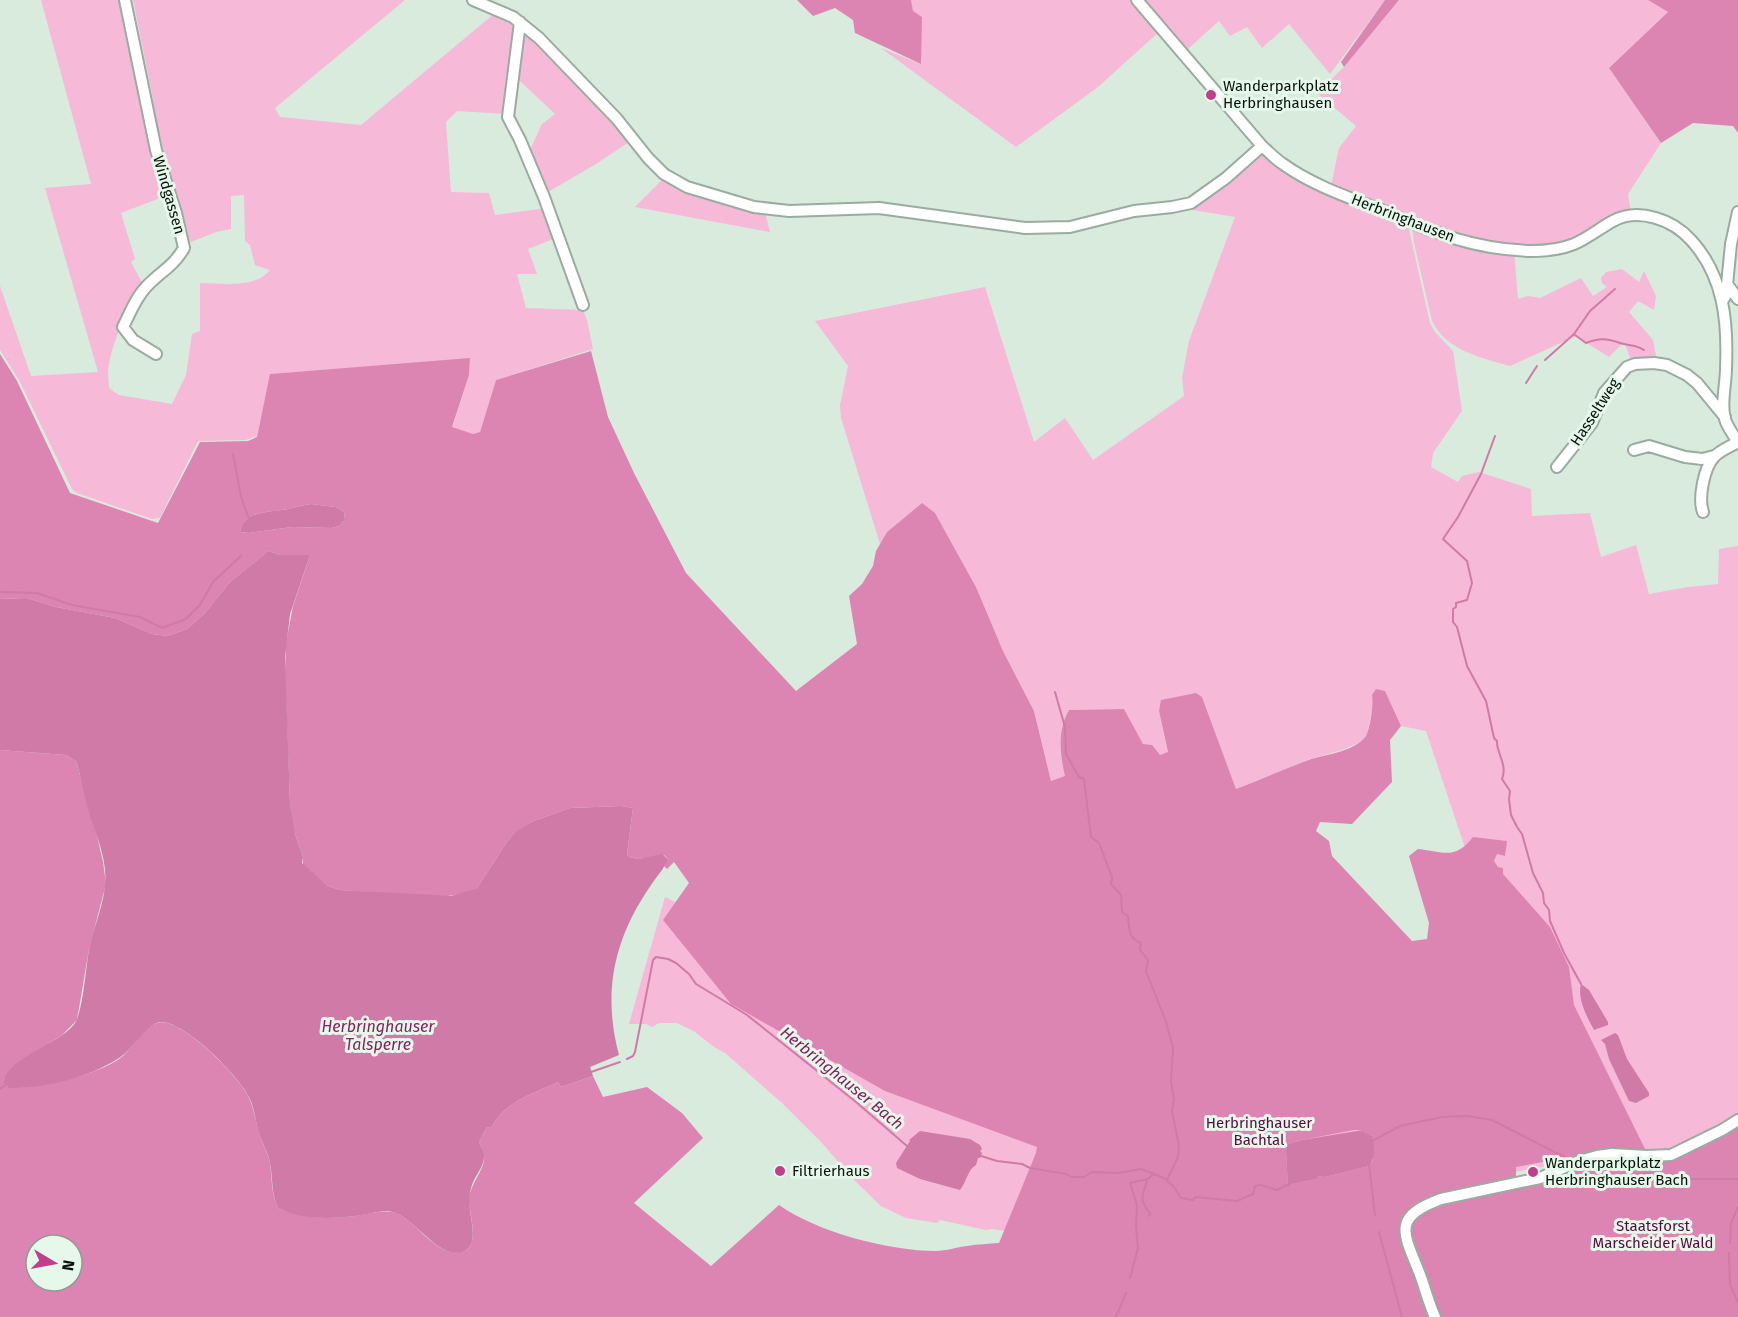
<svg xmlns="http://www.w3.org/2000/svg" width="1738" height="1317" font-family="'Fira Sans',sans-serif">
	<style>
		.green { fill: #f7b9d8; fill-rule: evenodd }
		.forest { fill: #dc85b2; fill-rule: evenodd }
		.water { fill: #d07aa7 }
		.lines { fill: none; stroke-linecap: round; stroke-linejoin: round }
		.stream { stroke: #d07aa7; stroke-width: 2 }
		.minor-casing { stroke: #9aac9f; stroke-width: 14 }
		.minor { stroke: #fff; stroke-width: 10 }
		.poi-dot { fill: #bf3f8a; stroke: #e5f8ea; stroke-width: 2 }
		.labels { text-anchor: middle; dominant-baseline: central; stroke-width: 6; stroke-linejoin: round; paint-order: stroke }
		.poi-label { font-size: 15px; fill: #0a110c; stroke: #e5f8ea; text-anchor: start }
		.street-label { font-size: 15px; fill: #0a110c; stroke: #e5f8ea }
		.park-label { font-size: 15px; fill: #590b3d; stroke: #e5f8ea }
		.water-label { font-size: 16px; font-style: italic; fill: #86205e; stroke: #e5f8ea }
	</style>
	<rect width="100%" height="100%" fill="#d8ebdd"/>
	<path class="green" d="M 41,0 L 122,0 L 155,145 L 162,144 L 153,107 L 153,99 L 133,0 L 405,0 L 275,108 L 280,117 L 361,125 L 495,13 L 528,32 L 632,140 L 596,164 L 548,192 L 530,150 L 542,124 L 555,114 L 520,81 L 512,80 L 507,114 L 457,111 L 446,122 L 451,192 L 489,193 L 495,215 L 546,208 L 556,238 L 528,249 L 537,274 L 517,274 L 526,308 L 583,310 L 587,320 L 593,349 L 496,380 L 480,432 L 473,434 L 452,428 L 469,375 L 470,359 L 271,374 L 257,436 L 246,440 L 198,441 L 160,518 L 152,519 L 77,493 L 72,489 L 19,380 L 0,350 L 0,286 L 31,376 L 98,372 L 45,188 L 91,184 ZM 167,165 L 186,244 L 216,232 L 231,229 L 231,196 L 244,195 L 245,241 L 250,245 L 255,265 L 270,270 C 256,289 220,283 200,283 L 200,331 L 192,334 L 186,375 L 172,404 L 119,395 L 109,388 C 109,380 107,372 109,364 C 113,341 128,305 145,288 L 131,262 L 135,259 L 121,213 L 168,195 L 161,168 Z
		M 911,0 L 1385,0 L 1330,74 L 1289,24 L 1262,48 L 1247,27 L 1230,36 L 1219,21 L 1188,49 L 1168,28 L 1161,30 L 1098,87 L 1016,147 L 881,48 L 921,64 Z
		M 1399,0 L 1648,0 L 1668,12 L 1609,68 L 1661,143 L 1628,194 L 1631,213 L 1574,242 L 1555,248 L 1492,245 L 1444,232 L 1331,186 L 1339,148 L 1356,126 L 1317,93 L 1344,67 Z
		M 1259,149 L 1408,225 L 1430,323 L 1435,332 L 1453,351 L 1462,411 L 1433,453 L 1431,467 L 1458,482 L 1462,476 L 1479,472 L 1531,489 L 1532,516 L 1590,513 L 1601,557 L 1636,545 L 1649,594 L 1688,587 L 1718,584 L 1719,549 L 1738,546 L 1738,1246 L 1561,1168 L 1548,1166 L 1408,1191 L 1011,1232 L 992,1229 L 986,1230 L 940,1220 L 937,1223 L 906,1218 L 881,1206 L 856,1182 L 821,1142 L 782,1103 L 725,1053 L 714,1047 L 695,1032 L 677,1023 L 659,1023 L 652,1027 L 646,1024 L 629,1024 L 665,897 L 793,961 L 1335,1048 L 1503,874 L 1494,861 L 1497,854 L 1501,855 L 1465,848 L 1426,731 L 1401,726 L 1374,701 L 1367,735 L 1360,742 L 1345,749 L 1308,760 L 1236,789 L 1202,697 L 1159,711 L 1168,753 L 1160,755 L 1143,745 L 1124,709 L 1069,710 C 1057,731 1060,754 1066,776 L 1051,781 L 1034,711 L 1003,651 L 976,587 L 935,513 L 921,504 L 887,532 L 880,544 L 841,418 L 840,405 L 848,366 L 815,321 L 985,287 L 1034,442 L 1065,418 L 1093,460 L 1184,396 L 1182,378 L 1189,341 L 1235,217 L 1193,210 L 1187,206 Z
		M 665,177 L 764,208 L 770,232 L 635,207 Z
		M 1412,226 L 1514,251 L 1518,299 L 1528,296 L 1540,298 L 1581,278 L 1593,296 L 1607,287 L 1602,283 L 1601,278 L 1606,272 L 1622,269 L 1639,282 L 1644,271 L 1656,296 L 1654,310 L 1638,301 L 1629,312 L 1653,340 L 1657,361 L 1632,363 L 1625,344 L 1622,344 L 1609,357 L 1576,336 L 1510,366 C 1481,358 1446,350 1432,321 L 1414,243 Z"/>
	<path class="forest" d="M 797,0 L 911,0 L 913,11 L 922,17 L 921,64 L 855,33 L 853,20 L 835,8 L 813,16 Z
		M 1385,0 L 1399,0 L 1344,67 L 1341,62 Z
		M 1648,0 L 1738,0 L 1738,133 L 1733,126 L 1693,123 L 1661,143 L 1609,68 L 1668,12 Z
		M 591,351 L 608,417 L 634,473 L 686,573 L 796,691 L 857,644 L 849,596 L 862,584 L 873,566 L 876,551 L 887,532 L 922,503 L 935,513 L 976,587 L 1003,651 L 1034,711 L 1051,781 L 1065,776 C 1060,754 1057,731 1069,710 L 1124,709 L 1143,744 L 1152,745 L 1160,755 L 1168,752 L 1159,711 L 1161,700 L 1196,693 L 1202,697 L 1236,789 C 1259,780 1282,770 1306,761 C 1324,754 1353,753 1366,736 C 1370,729 1374,703 1372,695 L 1376,689 L 1385,691 L 1401,726 L 1390,740 L 1392,782 L 1352,824 L 1320,822 L 1316,831 L 1329,841 L 1332,856 L 1412,941 L 1427,939 L 1429,923 L 1409,856 L 1418,849 C 1445,852 1455,860 1473,837 L 1507,841 L 1505,856 L 1497,854 L 1494,861 L 1498,867 L 1503,868 L 1503,874 L 1550,927 L 1569,967 L 1574,1005 L 1645,1149 L 1639,1154 L 1671,1152 L 1712,1132 L 1738,1117 L 1738,1317 L 0,1317 L 0,750 L 66,755 L 76,761 L 97,836 L 103,862 L 106,884 L 89,949 L 77,1020 L 62,1035 L 13,1067 L 4,1080 L 8,1087 C 35,1090 104,1074 124,1055 C 132,1047 147,1027 157,1023 C 179,1015 238,1076 247,1094 C 254,1106 255,1120 259,1133 C 262,1143 268,1153 270,1163 C 272,1178 271,1193 278,1208 C 300,1219 330,1219 355,1216 C 367,1214 380,1210 392,1212 C 418,1218 436,1263 467,1250 C 479,1239 469,1214 469,1200 C 470,1183 486,1169 484,1155 C 484,1150 480,1146 479,1142 L 487,1127 L 491,1128 C 505,1101 533,1094 558,1082 L 561,1087 L 593,1076 L 603,1097 L 647,1087 L 682,1113 L 703,1138 L 634,1203 L 711,1266 L 779,1205 C 817,1232 889,1251 936,1251 C 946,1251 957,1247 967,1246 C 978,1244 989,1244 999,1243 L 1036,1153 L 1037,1147 L 885,1091 L 731,1004 L 663,920 L 689,883 L 674,862 L 667,869 L 663,865 L 669,860 L 664,855 L 639,859 L 629,857 L 627,854 L 633,808 L 621,806 L 570,808 L 531,822 L 518,831 L 507,842 L 477,888 L 460,894 L 442,897 L 340,890 L 328,886 L 303,865 L 303,857 L 293,828 L 290,804 L 285,674 L 286,643 L 293,606 L 310,555 L 281,555 L 268,551 L 230,582 L 204,614 L 187,629 L 168,636 L 152,634 L 115,618 L 56,607 L 27,598 L 0,599 L 0,354 L 17,381 L 70,493 L 158,523 L 200,442 L 248,441 L 257,437 L 270,374 L 470,358 L 469,375 L 452,427 L 473,434 L 480,432 L 496,380 ZM 311,504 L 336,507 L 344,512 L 345,520 L 339,526 L 332,528 L 292,527 L 249,533 L 240,532 C 245,509 270,513 288,509 C 296,507 303,505 311,504 ZM 1354,1130 L 1363,1130 L 1364,1132 L 1372,1136 L 1373,1160 L 1369,1166 L 1325,1177 L 1319,1176 L 1317,1179 L 1292,1184 L 1288,1188 L 1286,1151 L 1288,1144 L 1302,1140 ZM 1559,1159 L 1567,1166 C 1558,1170 1548,1177 1538,1180 C 1511,1188 1426,1196 1412,1219 C 1404,1231 1410,1242 1414,1254 L 1404,1245 C 1403,1238 1401,1229 1404,1222 C 1417,1192 1488,1186 1516,1180 L 1516,1167 ZM 36,1245 L 72,1245 L 72,1281 L 36,1281 Z"/>
	<path class="water" d="M 311,504 L 336,507 L 344,512 L 345,520 L 339,526 L 332,528 L 292,527 L 249,533 L 240,532 C 244,509 271,513 288,509 C 296,507 303,505 311,504 Z
		M 268,551 L 281,555 L 310,555 L 290,614 L 285,657 L 290,804 L 295,834 L 303,857 L 302,863 L 328,886 L 340,890 L 451,896 L 477,888 L 507,842 L 517,831 L 531,822 L 570,808 L 621,806 L 633,808 L 627,854 L 629,857 L 639,859 L 662,854 L 669,860 C 664,864 665,866 662,870 C 618,927 600,984 619,1055 L 590,1067 L 593,1076 L 561,1087 L 558,1082 C 533,1094 505,1101 491,1128 L 487,1127 L 479,1142 C 480,1146 484,1150 484,1154 C 485,1164 478,1172 474,1180 C 469,1190 469,1200 470,1211 C 472,1224 478,1248 462,1252 C 435,1259 414,1213 387,1211 C 376,1211 366,1215 355,1216 C 331,1219 300,1220 278,1208 C 271,1193 273,1178 270,1163 C 268,1152 262,1143 259,1133 C 255,1121 255,1108 249,1097 C 239,1076 185,1021 160,1022 C 149,1023 130,1052 119,1058 C 88,1078 46,1088 9,1088 L 4,1083 C 5,1058 61,1044 75,1023 C 82,1014 86,970 88,956 C 91,932 103,910 105,885 C 108,858 94,831 87,806 C 83,791 81,776 76,761 L 66,755 L 0,750 L 0,599 L 27,598 L 56,607 L 115,618 L 152,634 L 168,636 L 187,629 L 204,614 L 230,582 Z
		M 1581,984 L 1589,990 L 1608,1022 L 1608,1025 L 1594,1030 C 1587,1017 1577,999 1581,984 Z
		M 1615,1033 L 1618,1035 L 1627,1059 L 1649,1093 L 1649,1096 L 1636,1103 L 1629,1101 L 1609,1059 L 1605,1044 L 1601,1040 Z
		M 1363,1130 L 1364,1132 L 1372,1136 C 1374,1147 1376,1157 1369,1166 L 1325,1177 L 1319,1176 L 1317,1179 L 1292,1184 L 1288,1188 L 1286,1151 L 1288,1144 L 1302,1140 Z
		M 920,1131 L 970,1139 L 980,1145 L 982,1149 L 980,1151 L 982,1153 L 980,1158 L 978,1158 L 976,1165 C 968,1169 966,1183 960,1190 L 920,1179 L 897,1168 L 896,1163 L 910,1141 L 909,1140 Z"/>
	<g class="lines">
		<path class="stream" d="M 1575,335 L 1586,343 C 1598,338 1607,338 1620,343 C 1628,346 1635,344 1644,350
			M 1545,360 L 1574,334 L 1590,311 L 1615,289
			M 1526,383 L 1537,366
			M 1495,436 L 1481,474 L 1458,517 L 1443,539 L 1467,561 L 1472,583 L 1467,600 L 1456,603 L 1456,607 L 1453,609 L 1453,622 L 1457,627 L 1467,666 L 1486,701 L 1494,738 L 1497,741 C 1496,752 1508,765 1502,779 L 1510,791 L 1509,799 L 1511,815 L 1517,827 L 1522,834 L 1533,873 L 1543,893 L 1544,903 L 1549,910 L 1550,921 L 1564,953 L 1581,984
			M 233,454 L 241,497 L 249,519
			M 0,592 L 37,593 L 72,605 L 140,617 L 162,628 L 186,619 L 200,605 L 213,582 L 242,555
			M 1055,692 L 1065,727 L 1066,754 L 1079,777 L 1084,779 L 1091,837 L 1099,843 L 1112,877 L 1111,884 L 1121,895 L 1122,912 L 1128,916 C 1129,927 1128,939 1141,943 L 1140,950 L 1148,960 L 1146,971 L 1166,1022 L 1173,1048 L 1171,1082 L 1174,1099 L 1172,1111 L 1179,1146 L 1178,1157 L 1167,1180
			M 627,1059 L 633,1056 L 635,1052 L 653,960 L 656,957 L 668,959 L 676,963 L 689,974 L 696,984 L 747,1015 L 856,1102 L 907,1146
			M 591,1072 L 620,1062
			M 0,1089 L 5,1085
			M 1372,1141 L 1400,1126 L 1442,1117 L 1467,1116 L 1492,1120 L 1570,1160
			M 978,1155 L 997,1161 L 1022,1164 L 1030,1168 L 1066,1174 L 1071,1177 L 1084,1177 L 1092,1172 L 1118,1173 L 1141,1169 L 1164,1178 L 1174,1187 L 1181,1198 L 1193,1200 L 1195,1197 L 1237,1201 L 1253,1194 L 1255,1186 L 1261,1185 L 1277,1190 L 1289,1184
			M 1369,1164 L 1375,1215
			M 1581,1165 L 1612,1177 L 1650,1173 L 1661,1179 L 1738,1179
			M 1147,1180 C 1144,1195 1137,1198 1150,1213 L 1149,1216
			M 1379,1232 L 1402,1317
			M 1730,1243 L 1731,1223 L 1738,1207
			M 1729,1253 L 1730,1285 L 1738,1302
			M 1130,1278 L 1138,1248 L 1136,1226 L 1137,1205 L 1130,1183 L 1148,1179 L 1154,1173
			M 1116,1317 L 1126,1293"/>
		<defs>
			<path id="minor" d="M 125,0 L 156,150 L 176,213 L 184,248 C 174,266 160,272 147,286 C 136,297 130,313 123,327 L 133,340 L 156,354
				M 473,0 L 513,17 L 539,38 L 617,119 L 648,158 L 664,174 L 687,187 L 754,207 L 789,211 L 879,208 L 1025,228 L 1070,227 L 1134,211 L 1172,207 L 1191,203 L 1226,178 L 1262,146
				M 1137,0 L 1262,146 C 1269,152 1275,159 1283,164 C 1312,185 1348,197 1381,210 C 1433,232 1472,249 1530,251 C 1545,251 1560,250 1574,244 C 1588,238 1600,228 1613,221 C 1639,207 1673,220 1691,240 C 1724,276 1728,322 1726,368 C 1726,384 1720,407 1726,422 C 1729,429 1734,436 1738,442
				M 520,22 L 508,117 L 520,140 L 544,197 L 583,305
				M 1727,284 L 1738,299
				M 1723,300 L 1726,295 L 1731,244 L 1738,212
				M 1634,450 L 1649,446 L 1685,457 L 1702,459 L 1714,456
				M 1557,467 L 1592,423 L 1604,393 L 1627,367 L 1635,364 L 1654,363 L 1667,365 L 1687,375 L 1697,383 L 1725,417
				M 1703,512 C 1698,498 1704,468 1714,457 C 1719,451 1731,446 1738,442
				M 1435,1317 C 1428,1302 1425,1287 1419,1272 C 1403,1232 1392,1217 1441,1199 L 1540,1178 L 1579,1161 L 1597,1156 L 1612,1154 L 1647,1156 L 1671,1155 L 1722,1130 L 1738,1120"/>
		</defs>
		<use href="#minor" class="minor-casing"/>
		<use href="#minor" class="minor"/>
	</g>
	<g class="poi-dot">
		<circle cx="1211" cy="95" r="6"/>
		<circle cx="780" cy="1171" r="6"/>
		<circle cx="1533" cy="1172" r="6"/>
	</g>
	<g class="labels">
		<g class="poi-label">
			<text x="1223" y="86">Wanderparkplatz<tspan x="1223" dy="17">Herbringhausen</tspan></text>
			<text x="1545" y="1163">Wanderparkplatz<tspan x="1545" dy="17">Herbringhauser Bach</tspan></text>
			<text x="792" y="1171">Filtrierhaus</text>
		</g>
		<g class="street-label">
			<text transform="translate(169 195) rotate(74)">Windgassen</text>
			<text transform="translate(1403 218) rotate(21)">Herbringhausen</text>
			<text transform="translate(1595 412) rotate(-57)">Hasseltweg</text>
		</g>
		<g class="park-label">
			<text x="1259" y="1123">Herbringhauser<tspan x="1259" dy="17">Bachtal</tspan></text>
			<text x="1653" y="1226">Staatsforst<tspan x="1653" dy="17">Marscheider Wald</tspan></text>
		</g>
		<g class="water-label">
			<text x="378" y="1026">Herbringhauser<tspan x="378" dy="18">Talsperre</tspan></text>
			<text transform="translate(842 1078) rotate(39)">Herbringhauser Bach</text>
		</g>
	</g>
	<g transform="translate(54 1263) rotate(100)"><circle r="28" fill="#e5f8ea" stroke="#8d9c91" stroke-width="1.5"/>
	<path d="M0-4.5L10 22L0 15L-10 22Z" fill="#bf3f8a"/>
	<text y="-9" font-size="16" font-weight="bold" text-anchor="middle" fill="#0a110c">N</text>
	</g>
</svg>
